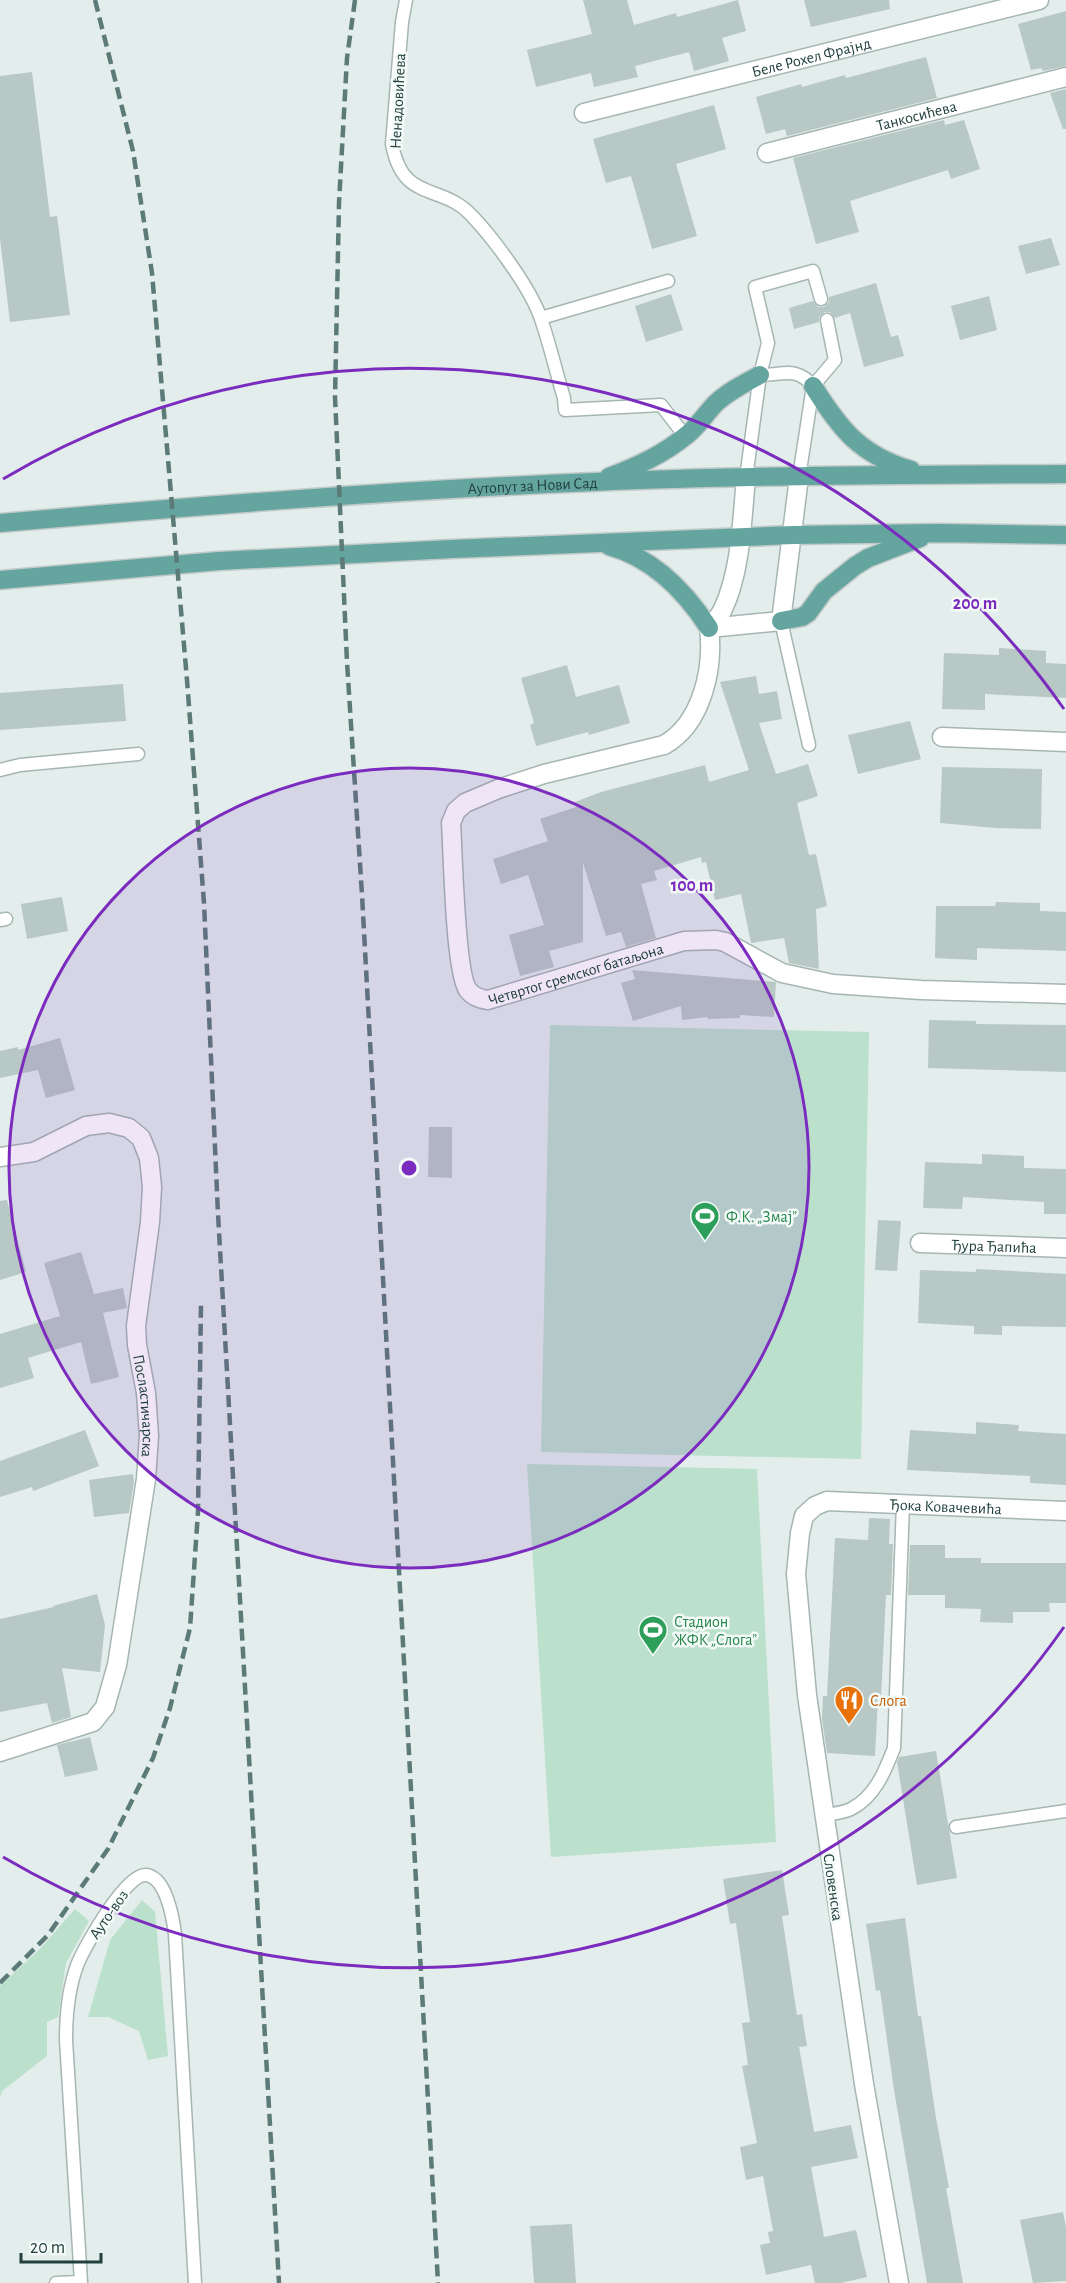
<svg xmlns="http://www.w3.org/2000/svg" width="1066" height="2283" font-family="'Alegreya Sans',sans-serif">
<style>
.green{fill:#bbe0cb}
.building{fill:#b8c8c4}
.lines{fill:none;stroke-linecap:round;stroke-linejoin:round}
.lane-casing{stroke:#a5b6b3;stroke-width:15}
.street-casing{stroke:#a5b6b3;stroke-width:21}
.primary-casing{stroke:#c1cac9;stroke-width:21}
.lane{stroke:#fff;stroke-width:12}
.street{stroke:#fff;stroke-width:18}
.primary{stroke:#65a5a0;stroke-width:18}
.rail{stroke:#5c7b78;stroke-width:4.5;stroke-dasharray:12 6;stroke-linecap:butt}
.ring{fill:none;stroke:#7b2cbf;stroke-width:3}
.labels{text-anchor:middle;stroke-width:5;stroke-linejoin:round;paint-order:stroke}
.street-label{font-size:16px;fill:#21403d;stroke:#f4faf8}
.leisure-label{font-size:16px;fill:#27864d;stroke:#f4faf8;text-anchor:start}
.food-label{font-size:16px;fill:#c56008;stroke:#f4faf8;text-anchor:start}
.centre{fill:#7b2cbf;stroke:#f4faf8;stroke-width:3}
.ring-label{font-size:18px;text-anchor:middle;font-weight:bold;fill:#7b2cbf;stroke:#f4faf8;stroke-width:5;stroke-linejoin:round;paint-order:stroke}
</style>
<rect width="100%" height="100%" fill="#e3edeb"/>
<path class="green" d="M550 1025 869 1032 861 1459 541 1452Z
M527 1464 757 1469 776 1842 551 1857Z
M142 1900 155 1912 168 2056 148 2060 139 2031 108 2017H88L110 1940Z
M75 1909 89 1921 66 1963 58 2017 47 2022V2056L2 2091 0 2097V1986L40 1949Z"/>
<path class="building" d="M583 0H627L634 25 676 13 677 17 738 0 746 31 722 38 729 61 694 71 689 52 635 66 638 77 594 87 591 73 536 87 527 50 592 34Z
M804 0H889L890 9 811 27Z
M1066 11V66L1043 71 1041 68 1031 70 1018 24Z
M926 57 937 98 787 136 785 129 766 134 756 97 801 84 802 87 845 75 846 78Z
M32 72 50 217 57 216 70 315 10 322 0 239V76Z
M1066 89V129H1063L1050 93Z
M714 105 726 149 676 164 697 236 652 249 631 176 606 183 593 139Z
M944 120 945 125 964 120 980 169 951 179 948 170 850 201 859 232 816 244 793 158Z
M1051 238 1060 265 1026 274 1018 246Z
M876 283 891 337 898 335 904 356 864 367 850 313 835 318 830 312H825L819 317V322L794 329 789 308 813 301 818 307H824L829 302V297Z
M671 294 683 330 646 342 635 306Z
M989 296 997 330 960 340 951 306Z
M999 648 1046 651V663L1066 664V698L985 694V710L942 709 944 653 999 655Z
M567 665 576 697 619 685 630 723 589 735 588 732 536 746 530 725 534 723 521 678Z
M756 676 759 694 777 691 782 719 759 723 776 774 808 764 818 796 797 803 809 855 816 854 827 906 816 909 819 969 789 963 784 938 751 943 741 894 715 900 706 862 702 863 701 857 654 871 657 880 641 884 656 938 626 947 621 932 606 936 583 863V942L549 951 554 967 520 976 509 935 544 925 528 875 501 884 493 859 548 841 540 819 576 807 575 802 601 792 705 765 709 782 749 770 720 682Z
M123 684 126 721 0 730V693Z
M910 721 921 759 858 774 848 735Z
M942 767 1042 769 1041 829 996 828 940 823Z
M62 897 68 931 27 939 21 904Z
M996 902 1040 903V911L1066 912V951L977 948V960L935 958 936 906H995Z
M632 970 776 982 774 1017 740 1015V1018L708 1019 707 1017 682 1020 681 1006 633 1021 621 983 635 979Z
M929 1020 976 1021V1024L1066 1025V1072L928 1068Z
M60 1038 75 1090 46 1098 38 1070 0 1078V1051L18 1047V1050Z
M429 1127H452V1178L428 1177Z
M982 1154 1024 1156V1168L1066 1169V1214H1044V1202L963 1197 962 1209 923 1208 925 1162 982 1164Z
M7 1200 26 1272 0 1280V1201Z
M878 1220 901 1221 897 1271 875 1270Z
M81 1252 94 1294 123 1288 127 1308 103 1313 119 1377 91 1384 81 1342 28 1358 34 1378 0 1388V1334L60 1316 44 1263Z
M976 1269 1066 1274V1327L1002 1326V1335L974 1334V1326L918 1323 920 1270 976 1272Z
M976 1422 1019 1425 1018 1431 1066 1434V1485L1030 1483V1476L907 1470 910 1430 976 1434Z
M85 1430 99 1466 33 1491 32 1487 0 1497V1461Z
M133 1474 134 1482 129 1513 94 1517 89 1480Z
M869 1518 890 1519 889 1544H893L891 1595H886L881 1699H878L875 1756 827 1753 822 1719 823 1696H827L835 1538 868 1540Z
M910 1545H945V1558H981V1563H1066V1603H1049L1050 1612H1013V1623L980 1622 981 1609 945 1608V1595H908Z
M97 1594 105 1625 100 1672 62 1668 71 1717 52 1723 47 1703 0 1712V1619L54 1607 53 1606Z
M90 1737 98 1770 65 1777 57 1745Z
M936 1751 957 1878 917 1885 897 1762 899 1757Z
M782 1870 789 1915 782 1916 797 2015 802 2014 807 2046 799 2047 814 2132 851 2125 858 2158 811 2167 824 2237 856 2230 867 2277 841 2283H815L811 2265 766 2275 760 2245 770 2243 768 2232 773 2231 763 2176 746 2180 740 2147 757 2143 742 2066 748 2065 742 2023 750 2022 736 1923 730 1924 723 1879Z
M905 1918 918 2016H921L936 2118 949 2188H946L963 2283H927L894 2090 880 1990 876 1991 866 1924Z
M1063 2212 1066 2227V2281L1033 2283 1020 2220Z
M572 2224 576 2283H534L530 2226Z"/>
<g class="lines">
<g class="lane-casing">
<path id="lane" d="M406 0 402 22 392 144C403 204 441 182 472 216 494 239 531 289 541 319 550 345 556 372 564 398L565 410 661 405 685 436
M541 318 668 281
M760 375 768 343 755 287 813 271 821 299
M813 386 835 360 827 320
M746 478 760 375C783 375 796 366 813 386L799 477
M781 621 809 745
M0 770 20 765 138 754
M0 920 6 919
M823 1815C832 1814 843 1813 851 1809 875 1797 885 1771 894 1748L903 1504
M956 1827 1066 1811
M56 2283 81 2282 66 2040C66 2014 68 1988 78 1963 85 1946 126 1873 146 1875 166 1877 173 1918 175 1934L195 2283"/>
</g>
<g class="street-casing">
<g id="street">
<path id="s1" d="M584 113 1039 0"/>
<path id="s2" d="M767 153 1066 77"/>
<path id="s3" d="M709 628C714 668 702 724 664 745L544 774 498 789 465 803 456 811 451 823C453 852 455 973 468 990 473 997 480 999 488 1000L684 941 716 940 725 942 782 973 833 984 921 990 1066 994"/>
<path d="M709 628 781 621 799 477"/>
<path d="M709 628C714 622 720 616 723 609 741 571 742 519 746 478"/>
<path d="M942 737 1066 742"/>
<path id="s4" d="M0 1157 34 1152 86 1126 109 1123 129 1128 141 1138 149 1158 152 1187 150 1222 136 1326 137 1345 146 1393 149 1436 146 1479 117 1665 105 1707 93 1722 0 1752"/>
<path id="s5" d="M920 1243 1066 1248"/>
<path id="s6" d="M899 2283 864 2084 807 1695 796 1574 800 1533 804 1516 815 1506 827 1501 1066 1511"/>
</g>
</g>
<g class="primary-casing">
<g id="primary">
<path d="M813 386C840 429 860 455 911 470"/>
<path d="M609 477C638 466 664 454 688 434 699 425 706 413 716 403 729 391 745 383 760 375"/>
<path id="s7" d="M0 523C198 506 396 490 594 482 751 475 909 475 1066 474"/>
<path d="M609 546C653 558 685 591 709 628"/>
<path d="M0 580 219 561 452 549 793 535 937 533 1066 535"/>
<path d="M781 621 802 617 808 613 824 591 855 566 868 558 920 538"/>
</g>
</g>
<use href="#lane" class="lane"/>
<use href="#street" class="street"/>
<use href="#primary" class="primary"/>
<path class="rail" d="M95 0 133 151 152 273 187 680 204 903 218 1214 279 2283
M355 0 347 58 339 203 335 397 347 662 362 895 438 2283
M0 1983 48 1935 108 1849 153 1758 170 1708 190 1628 198 1512 201 1304"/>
</g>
<circle cx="409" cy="1168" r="400" fill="#7b2cbf" fill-opacity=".12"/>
<g class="ring">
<circle cx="409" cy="1168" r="400"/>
<path d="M1064 1627A800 800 0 0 1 3 1857M3 479A800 800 0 0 1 1064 709"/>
</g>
<defs>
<g id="stadium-pin" transform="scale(1.5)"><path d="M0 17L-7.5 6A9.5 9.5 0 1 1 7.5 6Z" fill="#2e9e5b" stroke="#f4faf8"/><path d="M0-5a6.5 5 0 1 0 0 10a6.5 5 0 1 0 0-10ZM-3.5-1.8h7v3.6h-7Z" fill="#fff"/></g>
<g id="restaurant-pin" transform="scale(1.5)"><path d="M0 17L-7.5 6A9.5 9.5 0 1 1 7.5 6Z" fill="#e8710a" stroke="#f4faf8"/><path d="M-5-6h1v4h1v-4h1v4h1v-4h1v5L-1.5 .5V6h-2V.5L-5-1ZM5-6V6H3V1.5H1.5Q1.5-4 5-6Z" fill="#fff"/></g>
</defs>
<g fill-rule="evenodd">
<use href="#stadium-pin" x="705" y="1216"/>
<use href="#stadium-pin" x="653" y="1630"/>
<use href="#restaurant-pin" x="849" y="1700"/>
</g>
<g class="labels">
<g class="street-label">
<text dy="6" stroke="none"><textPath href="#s1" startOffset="234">Беле Рохел Фрајнд</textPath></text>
<text transform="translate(397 101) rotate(-87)" y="6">Ненадовићева</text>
<text dy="6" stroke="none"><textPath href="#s2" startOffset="154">Танкосићева</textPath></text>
<text dy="6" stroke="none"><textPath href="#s7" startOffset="534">Аутопут за Нови Сад</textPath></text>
<text dy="6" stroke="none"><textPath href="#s3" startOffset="648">Четвртог сремског батаљона</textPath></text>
<text dy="6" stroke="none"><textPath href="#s5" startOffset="74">Ђура Ђапића</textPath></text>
<text dy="6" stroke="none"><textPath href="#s4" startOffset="423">Посластичарска</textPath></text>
<text dy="6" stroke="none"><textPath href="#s6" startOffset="922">Ђока Ковачевића</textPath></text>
<text transform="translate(834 1887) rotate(82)" y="6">Словенска</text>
<text transform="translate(108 1914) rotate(-55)" y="6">Ауто-воз</text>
</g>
<g class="leisure-label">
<text x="726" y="1222">Ф.К. „Змај”</text>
<text x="674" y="1627">Стадион<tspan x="674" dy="18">ЖФК „Слога”</tspan></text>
</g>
<g class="food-label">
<text x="870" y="1706">Слога</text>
</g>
</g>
<circle cx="409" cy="1168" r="9" class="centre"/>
<g class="ring-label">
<text x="975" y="609">200 m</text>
<text x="692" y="891">100 m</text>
</g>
<path d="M21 2253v9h80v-9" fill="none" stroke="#21403d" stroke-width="3"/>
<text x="30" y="2253" font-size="18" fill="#21403d" stroke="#f4faf8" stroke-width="4.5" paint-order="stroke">20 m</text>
</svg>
